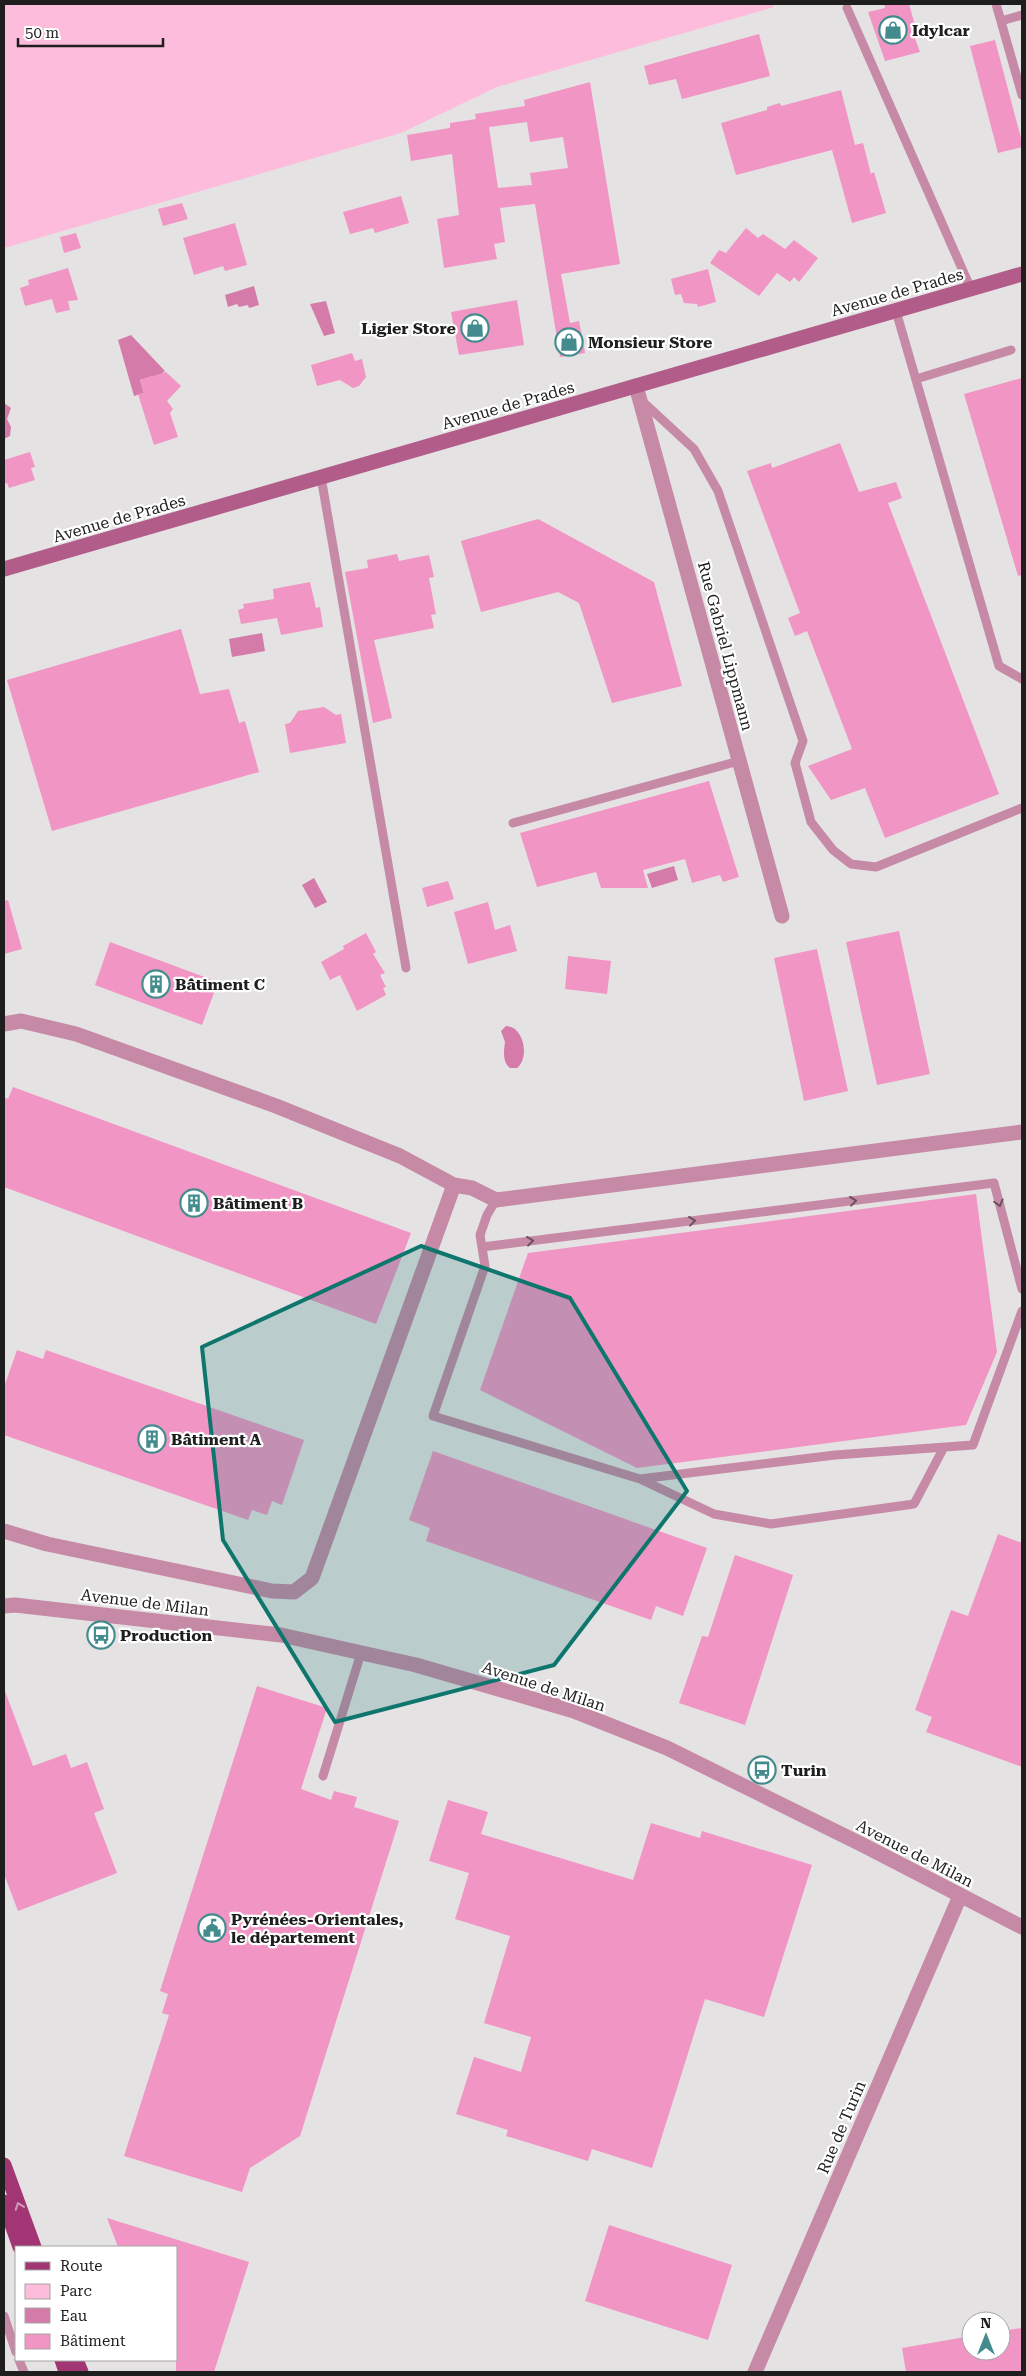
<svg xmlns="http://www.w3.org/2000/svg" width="1026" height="2376" font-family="'Roboto Serif',serif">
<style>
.green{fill:#febcdc}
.water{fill:#d47ba9}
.building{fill:#f195c4;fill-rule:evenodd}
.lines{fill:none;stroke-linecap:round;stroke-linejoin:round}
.lane{stroke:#c68aa7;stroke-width:9}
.street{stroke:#c68aa7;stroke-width:15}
.secondary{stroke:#b25c8a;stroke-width:15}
.primary{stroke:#a23675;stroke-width:15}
.oneway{stroke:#6a4f5c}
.oneway2{stroke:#d09aba}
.marked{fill:#0f766e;fill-opacity:0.2;stroke:#0f766e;stroke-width:4;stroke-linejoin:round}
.labels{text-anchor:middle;stroke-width:4.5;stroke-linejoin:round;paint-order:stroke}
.poi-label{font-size:16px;font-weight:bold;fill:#1f1e1e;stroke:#fff;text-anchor:start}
.street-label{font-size:16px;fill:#1f1e1e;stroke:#fff}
</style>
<rect width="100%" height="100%" fill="#e5e2e3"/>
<path class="green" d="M4 4H773L774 7 497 87 401 133 4 248Z"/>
<path class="water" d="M254 286 259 305 249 308 248 305 239 307 237 304 228 307 225 295Z
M326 301 335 333 324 336 310 304Z
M131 335 165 371 155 379 153 376 140 380 144 393 134 396 118 340Z
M4 403 11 408 7 419 11 427 10 436 4 439Z
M262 633 265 651 232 657 229 639Z
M674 866 678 880 652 888 647 874Z
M314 878 327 902 315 908 302 885Z
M506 1026C524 1026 530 1058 517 1068H510C502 1062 504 1050 505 1042L501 1031Z"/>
<path class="building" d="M884 4H909L917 32 913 33 920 52 885 61 868 12 885 8Z
M759 34 770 76 682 99 676 79 649 85 644 66Z
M995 40 1022 142V147L998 153 970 46Z
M590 82 620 264 561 274 570 323 579 321 585 353 560 357 535 204 500 208 505 242 494 244 497 259 444 268 437 219 459 215 452 154 411 161 407 135 450 128V123L476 119 475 114 525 106 524 100ZM527 122 530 142 563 137 568 168 530 173 532 185 498 188 489 127Z
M841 90 855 145 863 143 871 174 874 172 886 213 852 223 832 150 736 175 721 123 767 110V107L780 103 781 106Z
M401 196 409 223 375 233 373 228 350 234 343 212Z
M182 203 188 219 163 226 158 209Z
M235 223 247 265 225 271 223 266 194 275 183 238Z
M746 228 758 238 763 234 785 249 794 240 818 258 799 282 794 277 790 282 777 273 759 296 710 263 719 250 726 253Z
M76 233 81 248 64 253 60 237Z
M68 268 78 300 68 301 70 310 56 313 52 299 25 306 20 288 29 285 28 280Z
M708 269 716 302 698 307 697 304 684 303 681 294 675 295 671 279Z
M517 300 524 345 459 355 451 312Z
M352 353 355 361 362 359 366 377 359 386 353 388 340 380 317 386 311 365Z
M166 372 181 386 167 401 173 409 170 413 178 437 154 445 138 394 144 393 140 380Z
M1022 378V575L1018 576 964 394Z
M840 443 859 492 896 482 902 498 888 503 999 794 885 838 865 788 831 800 808 766 852 749 807 631 795 636 788 618 800 613 747 471 771 463 772 468Z
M30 452 35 467 31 468 35 480 9 488 7 483 4 484V460Z
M538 519 654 582 682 686 612 703 579 603 558 592 481 612 461 541Z
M397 554 399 561 429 555 434 577 429 578 436 614 431 615 434 628 374 640 392 718 373 723 345 572 368 568 367 560Z
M310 582 316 608 320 607 323 627 281 635 277 618 241 624 238 610 244 608 243 604 274 599 273 589Z
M181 629 200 694 229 689 239 723 245 721 259 772 52 831 7 680Z
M324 707 336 715 341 714 346 743 290 753 285 724 290 723 298 711Z
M709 781 739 877 723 882 720 875 692 883 685 859 643 870 648 888H601L596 872 537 887 520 833Z
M448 881 454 899 427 907 422 888Z
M8 900 22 949 4 954V901Z
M488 902 495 930 510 925 517 951 468 964 454 912Z
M899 931 930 1074 877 1085 846 942Z
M366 933 376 952 373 954 385 973 380 975 386 987 383 988 386 995 357 1011 340 975 330 980 321 962 344 949 343 946Z
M110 942 218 982 202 1025 95 985Z
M817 949 848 1091 804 1101 774 958Z
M568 956 611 961 607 994 565 989Z
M13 1087 411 1233 376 1324 4 1187V1097L8 1099Z
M976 1194 997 1352 966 1425 637 1468 480 1390 528 1253Z
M17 1350 43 1359 46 1350 304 1440 282 1505 272 1501 267 1515 252 1510 248 1520 4 1435V1387Z
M433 1451 707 1548 683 1616 656 1606 651 1620 426 1541 430 1528 409 1520Z
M998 1534 1022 1543V1767L926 1732 932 1717 915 1710 951 1610 968 1616Z
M735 1555 793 1575 745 1725 679 1703 702 1636 708 1637Z
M257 1686 327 1708 301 1789 331 1800 334 1791 357 1797 354 1807 399 1821 300 2136 250 2168 242 2192 124 2156 169 2015 162 2013 168 1994 160 1991Z
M5 1691 33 1766 66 1754 71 1768 87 1762 104 1809 94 1813 117 1873 18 1911 4 1874V1692Z
M448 1800 488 1812 481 1834 633 1880 651 1823 700 1838 702 1831 812 1865 764 2017 705 1999 652 2168 592 2149 588 2161 506 2136 508 2130 456 2114 474 2057 521 2072 531 2037 484 2023 510 1936 455 1919 469 1873 429 1861Z
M107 2218 249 2262 214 2372H176V2247H118Z
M609 2225 732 2265 708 2340 585 2301Z
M1022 2328V2372H906L902 2348 971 2336V2351H1001V2331Z"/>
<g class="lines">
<path class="lane" d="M996 4 1022 95
M847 8 971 289
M1001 21 1022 15
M896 311 999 666 1022 679
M916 379 1011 350
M641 400 694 449 718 491 803 741 795 763 811 822 833 850 851 864 876 867 1022 808
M321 477 406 968
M513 823 739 761
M496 1200 487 1215 480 1235 485 1266 433 1416 640 1479
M482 1247 994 1183 1022 1289
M943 1449 914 1504 771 1524 714 1514 640 1479 835 1455 973 1445 1022 1311
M323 1776 361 1653
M4 2316 16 2352
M19 2360 24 2372"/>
<path class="street" d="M636 386 782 916
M4 1024 21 1021 76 1034 276 1106 400 1156 454 1185 472 1188 496 1200 1022 1132
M4 1531 47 1544 272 1591 294 1592 312 1578 454 1185
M4 1606 15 1605 281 1635 416 1665 574 1711 667 1748 863 1845 1022 1927
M755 2372 960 1896"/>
<path class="secondary" d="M4 569 1022 274"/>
<path class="primary" d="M4 2165 34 2247
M4 2202 20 2247
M62 2360 66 2372
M76 2360 81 2372"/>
</g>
<defs><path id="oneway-chevron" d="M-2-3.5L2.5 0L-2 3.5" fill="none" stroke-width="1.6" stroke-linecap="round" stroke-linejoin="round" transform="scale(1.25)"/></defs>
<g class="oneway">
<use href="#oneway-chevron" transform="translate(853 1201) rotate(-7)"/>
<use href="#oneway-chevron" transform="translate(999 1203) rotate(75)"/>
<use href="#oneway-chevron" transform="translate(692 1221) rotate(-7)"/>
<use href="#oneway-chevron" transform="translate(530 1241) rotate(-7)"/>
</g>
<use class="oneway2" href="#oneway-chevron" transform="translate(19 2206) rotate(-110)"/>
<path class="marked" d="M421 1246 570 1298 687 1491 554 1665 335 1722 223 1540 202 1347Z"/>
<defs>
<g id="shop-ring" transform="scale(1.4375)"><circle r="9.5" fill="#fff" stroke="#438b8d" stroke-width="1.5"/><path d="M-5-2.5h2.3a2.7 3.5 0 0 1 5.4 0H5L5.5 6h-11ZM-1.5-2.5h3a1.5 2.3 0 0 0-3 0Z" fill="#438b8d"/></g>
<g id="building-ring" transform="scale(1.4375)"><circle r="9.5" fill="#fff" stroke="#438b8d" stroke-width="1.5"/><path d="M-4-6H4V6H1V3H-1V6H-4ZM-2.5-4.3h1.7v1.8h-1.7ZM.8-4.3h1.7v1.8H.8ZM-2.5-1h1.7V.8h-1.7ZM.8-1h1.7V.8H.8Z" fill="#438b8d"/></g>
<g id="bus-ring" transform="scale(1.4375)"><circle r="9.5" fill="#fff" stroke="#438b8d" stroke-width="1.5"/><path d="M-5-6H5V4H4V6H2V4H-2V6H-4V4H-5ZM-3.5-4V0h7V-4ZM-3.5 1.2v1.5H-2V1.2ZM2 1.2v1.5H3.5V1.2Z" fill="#438b8d"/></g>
<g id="civic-ring" transform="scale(1.4375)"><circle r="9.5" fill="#fff" stroke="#438b8d" stroke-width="1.5"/><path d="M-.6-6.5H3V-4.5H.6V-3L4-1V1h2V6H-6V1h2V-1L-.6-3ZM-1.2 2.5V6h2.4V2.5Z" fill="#438b8d"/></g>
</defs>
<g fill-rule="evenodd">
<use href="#shop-ring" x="893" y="30"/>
<use href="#shop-ring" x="475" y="328"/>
<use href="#shop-ring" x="569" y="342"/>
<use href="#building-ring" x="156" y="984"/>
<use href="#building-ring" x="194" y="1203"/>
<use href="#building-ring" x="152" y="1439"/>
<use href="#bus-ring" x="101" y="1635"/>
<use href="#bus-ring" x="762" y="1770"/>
<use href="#civic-ring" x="212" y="1928"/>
</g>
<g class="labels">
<g class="poi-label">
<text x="912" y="36">Idylcar</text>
<text x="456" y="334" text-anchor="end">Ligier Store</text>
<text x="588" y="348">Monsieur Store</text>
<text x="175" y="990">Bâtiment C</text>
<text x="213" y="1209">Bâtiment B</text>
<text x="171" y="1445">Bâtiment A</text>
<text x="120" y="1641">Production</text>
<text x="781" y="1776">Turin</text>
<text x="231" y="1925">Pyrénées-Orientales,<tspan x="231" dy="18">le département</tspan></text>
</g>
<g class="street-label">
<text transform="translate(897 292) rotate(-16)" y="6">Avenue de Prades</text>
<text transform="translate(508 405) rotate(-16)" y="6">Avenue de Prades</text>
<text transform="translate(119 518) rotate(-16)" y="6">Avenue de Prades</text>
<text transform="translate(726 646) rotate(75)" y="6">Rue Gabriel Lippmann</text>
<text transform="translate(145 1602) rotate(7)" y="6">Avenue de Milan</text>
<text transform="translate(544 1686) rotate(18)" y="6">Avenue de Milan</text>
<text transform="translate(915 1853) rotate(27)" y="6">Avenue de Milan</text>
<text transform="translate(841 2127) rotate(-67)" y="6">Rue de Turin</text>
</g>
</g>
<rect width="1026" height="2376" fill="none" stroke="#1f1e1e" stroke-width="10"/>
<rect x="15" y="2246" width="162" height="115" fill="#ffffff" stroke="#a5a5a5"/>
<rect x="25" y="2262" width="25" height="8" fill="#a23675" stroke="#a5a5a5"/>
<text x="60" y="2271" font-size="15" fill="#1f1e1e">Route</text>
<rect x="25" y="2284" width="25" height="15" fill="#febcdc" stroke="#a5a5a5"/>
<text x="60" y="2296" font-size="15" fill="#1f1e1e">Parc</text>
<rect x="25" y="2308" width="25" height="15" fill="#d47ba9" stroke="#a5a5a5"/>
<text x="60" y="2321" font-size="15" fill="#1f1e1e">Eau</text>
<rect x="25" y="2334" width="25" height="15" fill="#f195c4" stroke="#a5a5a5"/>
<text x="60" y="2346" font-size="15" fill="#1f1e1e">Bâtiment</text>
<g transform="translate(986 2336)"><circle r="24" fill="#ffffff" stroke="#a5a5a5"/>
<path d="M0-4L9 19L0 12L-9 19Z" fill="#438b8d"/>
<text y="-8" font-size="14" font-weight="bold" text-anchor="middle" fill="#1f1e1e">N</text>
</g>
<path d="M18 38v8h145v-8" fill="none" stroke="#1f1e1e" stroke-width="2.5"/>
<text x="25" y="38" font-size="15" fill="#1f1e1e" stroke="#ffffff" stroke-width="4" paint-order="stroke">50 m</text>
</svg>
